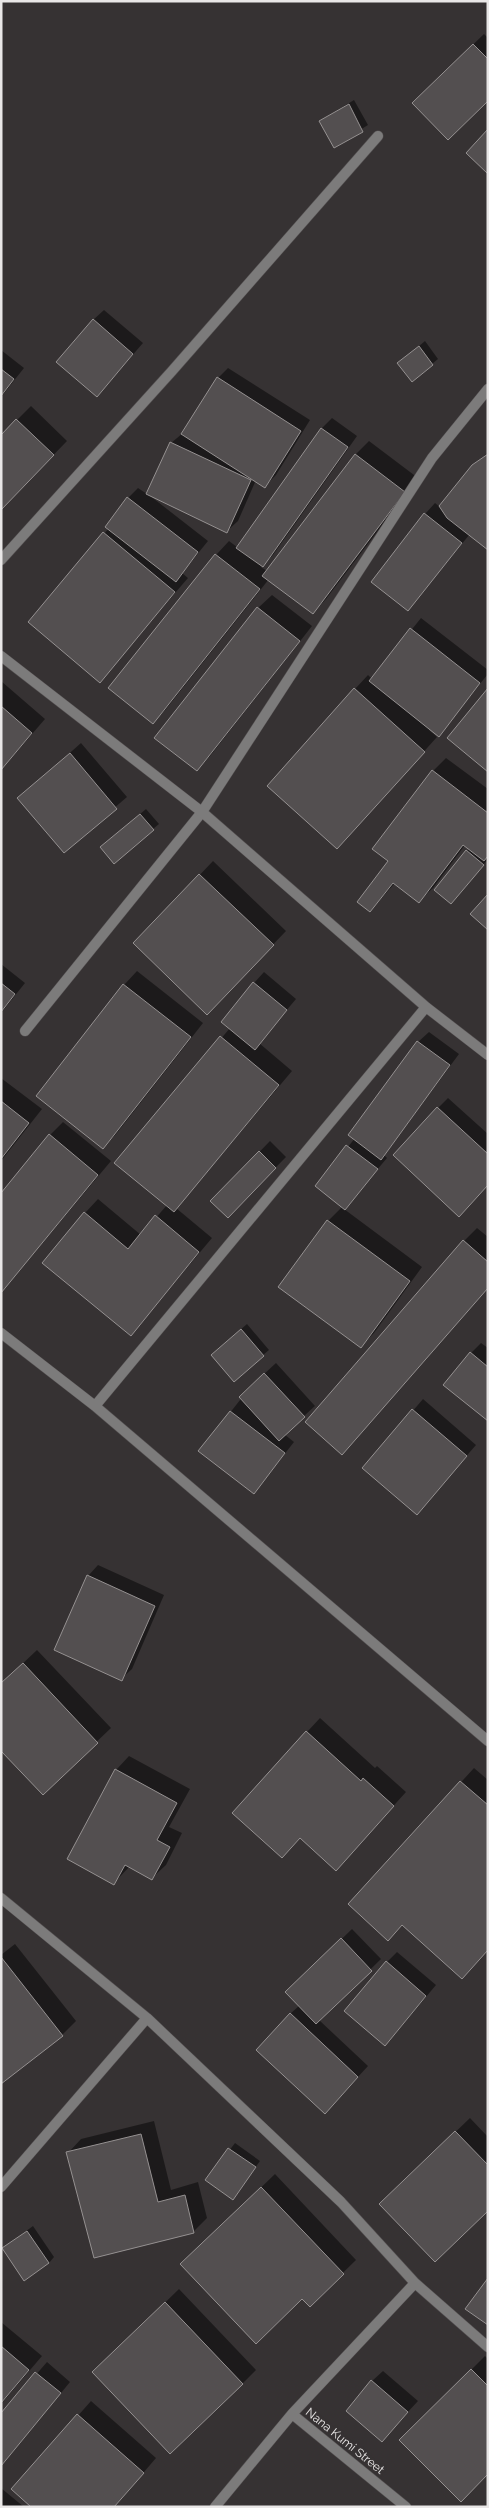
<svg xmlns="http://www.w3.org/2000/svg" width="489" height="2508" font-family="Raleway,sans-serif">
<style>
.shadow{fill:#0007}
.building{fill:#534f50;stroke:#959191}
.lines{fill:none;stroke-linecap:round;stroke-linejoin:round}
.lane-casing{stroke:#534f50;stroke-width:11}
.street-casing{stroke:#534f50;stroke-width:11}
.lane{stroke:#7c7b7b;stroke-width:10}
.street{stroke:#7c7b7b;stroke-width:10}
.labels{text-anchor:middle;stroke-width:5;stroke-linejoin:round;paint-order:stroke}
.street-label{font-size:12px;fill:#e9e7e7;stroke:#363233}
</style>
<rect width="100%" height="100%" fill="#363233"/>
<path class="shadow" d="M484 34 488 38V99L424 92Z
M354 100 368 125 334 146 320 121Z
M104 310 143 343 97 396 93 320Z
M425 341 438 359 432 364 399 363Z
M1 350 24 368 1 397Z
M228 368 310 420 276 475 265 486 256 480 238 521 227 531 149 495 208 541 182 573 188 578 99 681 30 622 109 528 128 498 138 488 147 494 171 443 183 433 218 378Z
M31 406 67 441 1 509V436Z
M332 418 357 436 273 555 261 567 267 571 356 454 369 441 418 478 326 599 313 613 269 579 166 709 153 722 110 688 216 555 229 541 237 547 322 428Z
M488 452V549L470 534 408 609 372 582 425 514 435 503 440 507Z
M272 595 312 626 210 756 196 769 258 608Z
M421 618 488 670V674L438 735 430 729 429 730 437 737 337 848 355 689 368 675 372 679Z
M1 681 45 719 1 770Z
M81 743 127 797 64 851 19 798Z
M446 758 488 789V859L457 897 467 851 470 848 465 845 433 888 419 901 395 883 370 911 433 771Z
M146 809 159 824 153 829 107 842Z
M213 861 286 931 221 999 135 943Z
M1 964 25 983 1 1013Z
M137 971 203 1023 116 1134 103 1148 124 985Z
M264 972 296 999 259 1043 292 1071 176 1208 212 1238 131 1334 85 1213 98 1199 141 1235 167 1205 116 1163 230 1028 254 983Z
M429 1032 459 1054 384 1155 387 1158 344 1209 422 1267 374 1333 361 1346 280 1287 328 1221 343 1206 317 1186 355 1138 418 1042Z
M1 1078 42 1109 1 1161Z
M448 1098 488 1134V1184L438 1108Z
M63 1122 111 1161 1 1292 50 1135Z
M270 1141 286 1157 228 1216 212 1201Z
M477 1228 488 1237V1288L342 1453 464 1241Z
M247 1324 269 1350 263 1355 218 1349Z
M481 1343 488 1348V1420L471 1353Z
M276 1363 315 1406 284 1434 294 1442 254 1493 200 1451 251 1386Z
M423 1399 476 1445 417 1513 364 1468Z
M98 1565 164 1595 132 1669 121 1679 88 1576Z
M37 1650 111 1728 43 1793 1 1684Z
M320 1718 375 1768 377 1766 406 1792 349 1855 301 1837 282 1857 307 1732Z
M129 1756 190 1789 169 1827 182 1833 166 1865 152 1878 130 1866 114 1883 116 1770Z
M474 1768 488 1780V1950L403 1924 350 1904Z
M352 1929 381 1959 319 2020 368 2066 335 2102 290 2014 300 2005 287 1992Z
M15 1944 76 2021 62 2035 1 2082V1955Z
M397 1952 436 1985 395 2034 387 1962Z
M470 2118 488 2137V2209L395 2190Z
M154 2121 171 2190 198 2182 207 2218 193 2232 68 2153 81 2139Z
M235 2143 260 2161 233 2198 207 2180Z
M275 2174 356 2260 310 2305 302 2298 195 2251Z
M33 2226 54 2257 49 2263 3 2248Z
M179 2289 256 2370 242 2384 107 2359Z
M1 2322 42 2356 1 2404Z
M485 2356 488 2359V2473L401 2440Z
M47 2362 70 2382 1 2466V2415Z
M383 2371 418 2401 382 2440 372 2381Z
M91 2401 156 2458 114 2507 13 2489Z
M1 2488 24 2507H1Z"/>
<path class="building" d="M473 44 488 59V101L448 140 412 103Z
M349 104 363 132 334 148 319 121Z
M488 129V174L466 153Z
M93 319 133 354 97 397 56 362Z
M419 346 433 365 412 382 397 363Z
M1 369 14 379 1 396Z
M217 377 301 431 265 488 181 434Z
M16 419 54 455 1 510V435Z
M321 428 348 447 263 567 236 548Z
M170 442 251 480 227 533 146 494Z
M355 454 405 492 313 614 262 576Z
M488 454V550L447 518 439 506 472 465Z
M127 497 198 552 176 582 105 527Z
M424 513 462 543 408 611 371 582Z
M103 532 175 592 100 683 28 622Z
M215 554 260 589 153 724 108 688Z
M257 607 300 641 197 771 154 738Z
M410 628 480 683 439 737 369 681Z
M354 688 425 752 337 849 267 786Z
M488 688V772L447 738Z
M1 706 32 733 1 770Z
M70 753 117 809 64 853 17 798Z
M432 770 488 813V856L484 861 463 845 419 903 393 883 370 912 357 902 388 861 372 849Z
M140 814 154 830 114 864 100 847Z
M466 850 484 865 451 904 434 890Z
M199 874 274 945 207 1015 133 943Z
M488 894V930L470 914Z
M253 982 287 1010 255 1050 221 1022Z
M1 983 15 994 1 1012Z
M123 984 191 1037 103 1149 36 1096Z
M220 1036 279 1085 174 1212 114 1163Z
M417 1041 450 1065 381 1160 348 1135Z
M1 1101 29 1123 1 1159Z
M437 1107 488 1154V1185L459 1217 393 1155Z
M49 1134 98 1175 1 1293V1193Z
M346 1145 378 1169 345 1210 315 1186Z
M259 1151 276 1168 228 1218 210 1201Z
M84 1212 128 1249 155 1215 199 1252 131 1336 42 1263Z
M327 1220 410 1281 361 1348 278 1287Z
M463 1240 488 1262V1288L342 1455 305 1422Z
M241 1329 264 1356 234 1382 211 1355Z
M470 1352 488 1367V1421L443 1385Z
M264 1373 305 1417 279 1441 239 1397Z
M412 1409 467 1456 417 1515 362 1468Z
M230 1411 285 1453 254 1494 198 1451Z
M87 1575 155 1606 122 1681 54 1650Z
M23 1663 98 1743 43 1795 1 1751V1683Z
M306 1731 361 1781 363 1778 394 1806 336 1871 300 1838 282 1858 232 1813Z
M115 1769 177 1803 157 1840 170 1847 152 1880 125 1865 114 1885 67 1859Z
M460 1781 488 1805V1950L462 1979 402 1925 388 1941 348 1904Z
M341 1938 372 1971 316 2024 285 1992Z
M1 1957 63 2036 1 2084Z
M386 1961 426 1996 385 2046 344 2011Z
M290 2013 358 2077 325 2114 256 2050Z
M455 2131 488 2165V2211L435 2262 379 2204Z
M141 2134 158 2202 185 2195 194 2233 94 2258 66 2152Z
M228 2148 256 2167 233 2200 205 2180Z
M261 2187 344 2274 310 2307 302 2299 256 2344 180 2264Z
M27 2231 49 2263 24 2281 2 2248Z
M488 2278V2325L465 2309Z
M165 2302 243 2384 170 2454 92 2372Z
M1 2346 29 2370 1 2403Z
M471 2369 488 2386V2474L461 2502 399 2440Z
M35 2372 61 2393 1 2466V2413Z
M371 2380 408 2412 382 2442 346 2411Z
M77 2414 144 2473 114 2507H31L11 2489Z"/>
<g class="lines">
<g class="lane-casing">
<path id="lane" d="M1 560 172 371 378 136
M25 1031 202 812"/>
</g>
<g class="street-casing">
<path id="street" d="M1 656 202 812 426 1007 488 1055
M202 812 432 458 488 389
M1 1333 95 1406 488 1741
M95 1406 426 1007
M1 1898 147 2018 341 2202 415 2283 292 2414
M1 2187 147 2018
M415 2283 488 2347
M215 2507 292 2414 406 2507"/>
</g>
<use href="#lane" class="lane"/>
<use href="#street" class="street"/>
</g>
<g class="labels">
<g class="street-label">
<text transform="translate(345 2441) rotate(39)" y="4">Nana Kumi Street</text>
</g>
</g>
<rect width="489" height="2508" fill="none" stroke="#e9e7e7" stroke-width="5"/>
</svg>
